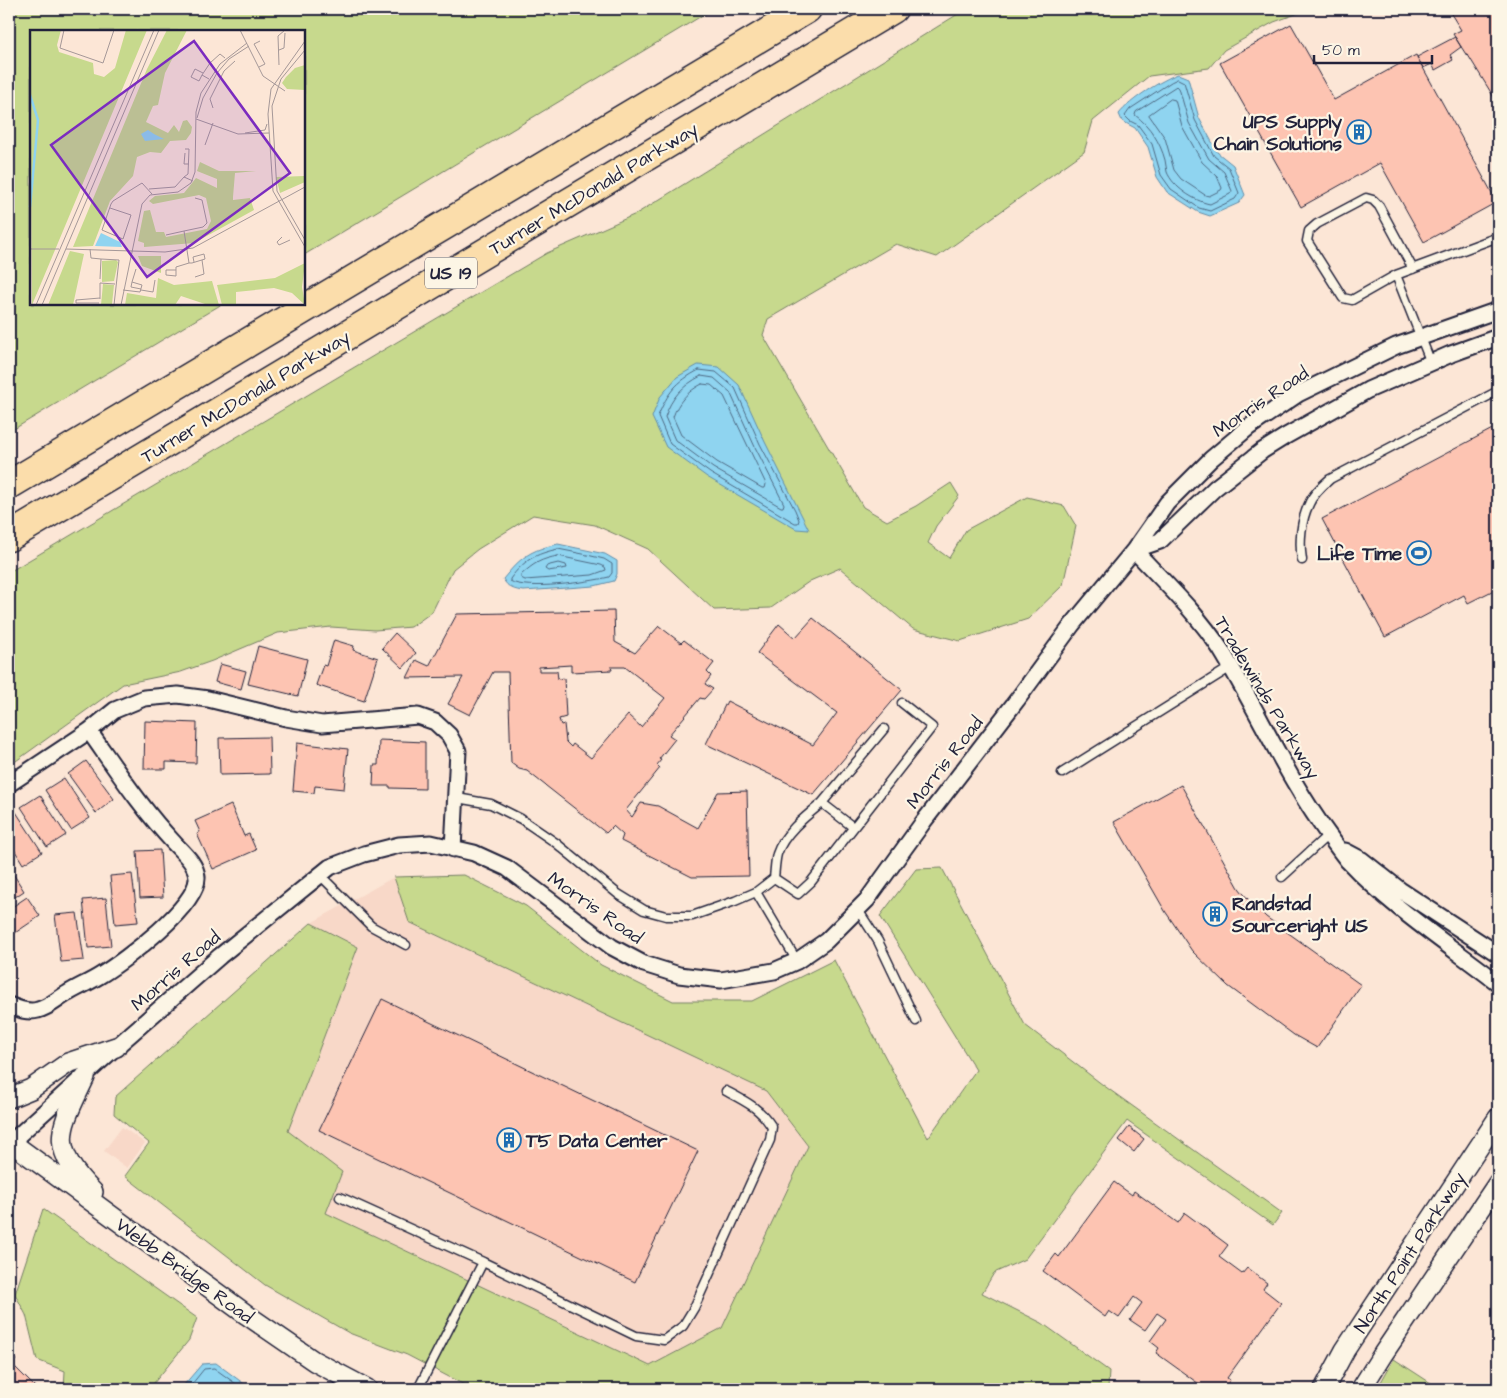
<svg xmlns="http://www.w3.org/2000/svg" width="1507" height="1398" font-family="'Architects Daughter',sans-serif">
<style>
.built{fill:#f8d8c8}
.green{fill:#c7d98d;stroke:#747e64}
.water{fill:#8fd4f0;stroke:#638da8}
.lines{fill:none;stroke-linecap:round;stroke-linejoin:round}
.shore{stroke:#4e6983;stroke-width:1}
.building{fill:#fdc4b2;stroke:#22223b;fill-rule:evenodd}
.service-casing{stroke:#22223b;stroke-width:11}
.minor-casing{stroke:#22223b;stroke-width:19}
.tertiary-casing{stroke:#22223b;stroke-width:22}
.motorway-casing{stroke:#22223b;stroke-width:31}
.service{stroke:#fcf5e5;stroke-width:8}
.minor{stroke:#fcf5e5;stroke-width:15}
.tertiary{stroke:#fcf5e5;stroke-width:19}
.motorway{stroke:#fbddab;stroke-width:28}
.labels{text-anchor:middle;stroke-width:4.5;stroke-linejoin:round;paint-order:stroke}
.shield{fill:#fcf5e5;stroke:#63616e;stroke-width:1}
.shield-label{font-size:18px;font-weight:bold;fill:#22223b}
.poi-label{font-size:19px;font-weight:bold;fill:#22223b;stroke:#fcf5e5;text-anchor:end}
.street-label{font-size:19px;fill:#22223b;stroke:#fcf5e5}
.inset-river{fill:none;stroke:#8fd4f0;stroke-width:2.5}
.inset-road{fill:none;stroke:#a59898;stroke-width:1}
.view{fill:#7b2cbf;fill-opacity:0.15;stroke:#7b2cbf;stroke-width:2.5}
.inset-edge{fill:none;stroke:#22223b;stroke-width:2.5}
</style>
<rect width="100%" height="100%" fill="#fce6d6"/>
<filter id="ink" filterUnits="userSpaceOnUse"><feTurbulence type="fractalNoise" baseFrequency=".02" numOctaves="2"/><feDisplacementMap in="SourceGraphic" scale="10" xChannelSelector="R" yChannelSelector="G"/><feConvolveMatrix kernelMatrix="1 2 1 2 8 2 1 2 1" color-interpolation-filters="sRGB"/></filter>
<g filter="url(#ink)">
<path class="built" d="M394 877 409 922 766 1091 808 1146 722 1329 650 1366 326 1213 288 1131 358 947 311 923Z
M122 1127 145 1143 127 1168 104 1151Z"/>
<path class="green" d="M9 9H713L304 255V31H31V304H222L9 432Z
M966 9H1310L1274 22 1224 50 1209 68 1149 76 1093 121 1084 152 937 257 896 244 768 319 763 335 863 507 887 521 916 506 951 483 959 496 936 526 928 543 949 558 966 530 1027 497 1064 506 1076 526 1063 585 1028 619 960 641 913 629 840 568 810 581 771 608 714 610 648 549 595 525 533 515 478 549 453 569 432 612 411 627 375 630 331 627 278 633 212 661 181 672 123 684 9 766V572L547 253 636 214Z
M942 868 1025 1025 1103 1085 1282 1213 1273 1225 1127 1121 1025 1259 994 1273 982 1293 1042 1323 1109 1371 1108 1389H472L407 1355 349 1333 265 1285 125 1176 149 1143 114 1114 115 1097 311 923 358 947 288 1131 342 1172 326 1213 650 1366 722 1328 808 1146 766 1091 409 922 394 877 464 875 526 906 601 965 673 1001H752L834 960 928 1138 976 1070 880 916 916 869Z
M43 1209 197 1318 189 1340 149 1389H64L65 1371 37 1360 26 1315 15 1294Z
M1394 1359 1440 1389H1377Z"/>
<path class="water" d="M1178 74 1188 78 1199 118 1218 153 1233 165 1245 195 1239 203 1210 216 1198 212 1167 192 1157 177 1148 147 1135 128 1122 121 1119 114C1130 100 1161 80 1178 74Z
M698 365 719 367 739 385 765 442 809 530 796 529 707 477 666 447 652 417 660 397 677 377Z
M558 544 605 554 617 561V574L614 581 594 586 524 591C514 590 508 588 503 579 521 557 530 550 558 544Z
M216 1363 251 1389H184L183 1386 202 1364Z"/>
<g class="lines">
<path class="shore" d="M1178 79 1184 82 1195 120 1214 156 1229 168 1239 193 1235 199 1210 211 1199 208 1171 189 1161 175 1152 144 1138 125 1130 121 1125 116 1130 109 1171 82Z
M1177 86 1179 88 1189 123 1209 159 1224 172 1232 191 1230 194 1210 204C1194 201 1173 187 1167 172 1166 168 1166 164 1165 160 1160 142 1150 126 1135 115L1136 112Z
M1171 99 1175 100 1182 126 1202 162 1217 176 1222 188 1221 190 1209 196 1205 195 1181 179 1174 170 1165 138 1149 115Z
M699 370 716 372 735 388 760 444 795 510 799 520 798 523H795L710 473 670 444 658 416C668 392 676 382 699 370Z
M701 376 714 378 730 392 755 447 784 504 783 507H781L713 468 675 440 665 417C671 398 683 385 701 376Z
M702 384 711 385 724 396 766 484 765 488H762L717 462 681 435 673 417C678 402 688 391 702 384Z
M558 549 583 554 604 559 612 564V573L609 577C589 582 526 591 510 581V579C524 560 535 554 558 549Z
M558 556 601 565 605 567 606 570 592 575 525 580 521 578V575C534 563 541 559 558 556Z
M559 563 566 565 567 568 548 571 545 569 547 566Z
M188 1389 204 1369 214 1368 243 1389"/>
</g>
<path class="building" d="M1448 9H1498V104L1468 55 1467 56 1453 34 1461 30Z
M1291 24 1334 100 1416 55 1497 202 1424 242 1380 163 1301 207 1220 63Z
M1455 37 1461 47 1450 55 1453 60 1435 70 1432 64 1423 68 1417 57Z
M1498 426V588L1468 603 1464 595 1385 637 1322 519Z
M614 611 615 642 635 653 659 626 681 643 684 640 714 663 707 672 711 676 705 684 713 689 704 699 700 698 669 735 675 739 659 759 661 760 657 765 660 768 626 810 632 817 641 803 658 806 698 828 718 792 747 791 749 876 692 877 621 841 623 835 613 826 606 833 527 771 519 769 511 763 508 672H493L470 715 448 704 463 677 407 678 416 660 429 666 457 614ZM571 665V672L612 670 611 667H625L665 698 641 727 628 715 591 758 573 744 571 747 566 742 564 724 561 725 559 719 566 717 564 678 558 679 557 671H539V667Z
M813 618 902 690 813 795 706 744 727 701 813 745 837 713 757 653 779 624 795 638Z
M395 633 416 653 403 668 382 648Z
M334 640 354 646 353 650 378 658 364 701 316 685 323 665 326 666Z
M258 646 307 659 298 696 248 684Z
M220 664 246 671 241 689 215 682Z
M145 721 197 723 196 763 166 762V769H144Z
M269 737 270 774 220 775 219 738Z
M379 740 425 742V789L390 788V786H373L374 765H378Z
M297 743 348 749 344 789 315 786 314 793 293 791Z
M86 761 114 799 96 813 68 774Z
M64 778 90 818 71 830 45 790Z
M1181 785 1239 888 1247 898 1266 917 1361 985 1317 1048 1294 1035 1228 986 1192 951 1165 911 1114 822Z
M40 795 66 835 47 847 21 807Z
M231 805 244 836 249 834 256 850 213 869 197 834 200 832 195 821Z
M16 812 42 852 23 864 9 841V817Z
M160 850 163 897 140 898 137 851Z
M12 872 24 891 9 901V874Z
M132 874 138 922 115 924 110 876Z
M27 897 40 916 9 937V909Z
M106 898 111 946 88 948 83 900Z
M77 913 84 960 61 962 55 915Z
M382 999 698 1151 635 1282 319 1130Z
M1129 1127 1144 1139 1134 1152 1119 1140Z
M1114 1182 1132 1195 1134 1191 1178 1223 1185 1213 1228 1245 1219 1257 1242 1274 1247 1268 1267 1283 1263 1289 1281 1303 1227 1378 1230 1380 1224 1389H1206L1156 1353 1159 1348 1150 1341 1166 1319 1157 1313 1145 1330 1130 1320 1142 1303 1134 1297 1119 1318 1109 1311 1105 1317 1043 1271 1056 1254 1059 1257Z
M9 1354 16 1360 12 1364 37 1389H9Z"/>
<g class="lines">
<g class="service-casing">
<path id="service" d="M1396 275 1352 300 1343 298 1307 241 1309 231 1317 224 1366 198 1373 200 1379 206 1413 269
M1431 363 1396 275 1498 237
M1302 560C1299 542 1301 520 1309 504 1313 494 1322 486 1330 479L1498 391
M1062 773 1231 667
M457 798 491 804 521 819 556 843 618 894 644 910 666 916H692L735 901 756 892 797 961
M853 827 822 803 884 729
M320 875 371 926 406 945
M1282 877 1329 834
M774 878 798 894 811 882 932 727 902 703
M756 892 774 878C775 870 775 862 777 854 784 833 806 816 822 803
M858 910 878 941 916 1021
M340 1197 483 1262
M418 1389 483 1262 636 1336 664 1340 683 1326 694 1308 770 1140 772 1127C760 1108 745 1101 726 1091"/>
</g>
<g class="minor-casing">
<path id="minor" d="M1134 550C1164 582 1197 613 1221 650 1259 712 1287 779 1330 837 1336 845 1342 854 1348 861 1391 907 1449 945 1498 983
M1134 550 1160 541 1215 488 1262 451 1286 436 1368 390 1451 354 1498 337
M9 784 89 731 115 710 144 698 178 695 208 699 286 718 322 724 418 716 435 722 449 735 458 751 453 849
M1345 851 1362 860 1400 890 1498 954
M9 1005C18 1009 28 1013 38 1010 50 1007 57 999 68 993 78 987 90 982 101 975 124 961 199 905 197 877 196 863 182 852 174 843 142 809 116 769 89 731
M9 1144 116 1047 220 956 330 867 364 854 399 845 431 843 474 853 507 868 612 947 644 964 679 975 721 980 774 971 797 961 826 941 867 900 924 821 1017 700 1072 625 1134 550 1167 503 1211 459 1249 427 1298 394 1396 346 1498 310"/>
</g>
<g class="tertiary-casing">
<path id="tertiary" d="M85 1077C60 1130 47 1145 93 1192
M9 1098 31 1089 68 1063 116 1047
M9 1141 247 1315 314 1361 367 1389
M1324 1389 1345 1350 1498 1118
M1361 1389 1383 1354 1498 1183"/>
</g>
<g class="motorway-casing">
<path id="motorway" d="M9 485 807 9
M9 537 893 9"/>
</g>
<use href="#service" class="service"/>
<use href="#minor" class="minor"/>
<use href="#tertiary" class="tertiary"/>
<use href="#motorway" class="motorway"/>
</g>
</g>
<defs>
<g id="building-ring" transform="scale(1.25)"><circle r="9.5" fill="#fcf5e5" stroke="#1f6fb2" stroke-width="1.5"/><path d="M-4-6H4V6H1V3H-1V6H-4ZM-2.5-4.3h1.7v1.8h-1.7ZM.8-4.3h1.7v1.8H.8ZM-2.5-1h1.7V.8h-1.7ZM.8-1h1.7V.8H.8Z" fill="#1f6fb2"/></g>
<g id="stadium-ring" transform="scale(1.25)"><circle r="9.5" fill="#fcf5e5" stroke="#1f6fb2" stroke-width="1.5"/><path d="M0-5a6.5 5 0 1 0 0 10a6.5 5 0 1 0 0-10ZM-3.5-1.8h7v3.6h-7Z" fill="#1f6fb2"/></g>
</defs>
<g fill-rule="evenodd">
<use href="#building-ring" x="1359" y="132"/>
<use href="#stadium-ring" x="1419" y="553"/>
<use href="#building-ring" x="1215" y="914"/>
<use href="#building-ring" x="509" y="1140"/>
</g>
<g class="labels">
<rect class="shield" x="425" y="257.5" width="52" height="31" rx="4"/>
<g class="shield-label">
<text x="451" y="279">US 19</text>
</g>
<g class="poi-label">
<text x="1342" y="128">UPS Supply<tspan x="1342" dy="22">Chain Solutions</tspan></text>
<text x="1402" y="560">Life Time</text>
<text x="1232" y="910" text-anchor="start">Randstad<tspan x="1232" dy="22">Sourceright US</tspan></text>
<text x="526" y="1147" text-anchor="start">T5 Data Center</text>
</g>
<g class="street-label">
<text transform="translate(593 188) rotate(-31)" y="7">Turner McDonald Parkway</text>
<text transform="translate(245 396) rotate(-31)" y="7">Turner McDonald Parkway</text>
<text transform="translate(1260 401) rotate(-34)" y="7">Morris Road</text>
<text transform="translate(1268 697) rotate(59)" y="7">Tradewinds Parkway</text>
<text transform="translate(944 762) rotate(-52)" y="7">Morris Road</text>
<text transform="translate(596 907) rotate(35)" y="7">Morris Road</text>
<text transform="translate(175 970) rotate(-41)" y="7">Morris Road</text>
<text transform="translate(1409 1252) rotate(-57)" y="7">North Point Parkway</text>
<text transform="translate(185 1270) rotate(36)" y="7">Webb Bridge Road</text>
</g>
</g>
<g transform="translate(30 30)">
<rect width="275" height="275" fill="#fce6d6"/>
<path d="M0 0H31L27 15 29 22 63 33 64 44 74 47 85 38 96 0H117L2 275ZM137 0H157L135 43 128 75 123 76 116 92 138 103 144 95 149 102 153 91 157 90 162 97 161 103 156 110 140 111 131 123 120 122 107 127 103 146 80 171 63 216 43 217 117 39ZM275 35V60L257 59 252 53 256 47 265 38ZM170 132 189 141H226L205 143 203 167V170L220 168 224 180 164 213 114 217V213L108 211 114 181 120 180 126 202H134L136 207 177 199 181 191 176 168 169 165 123 174 119 171 125 166 154 163 166 148 187 158V149L167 141ZM275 146V152L250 163 246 147ZM40 221 54 224 43 275H18ZM108 226H131V243L112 236ZM86 230 88 232 84 251 72 252V231ZM275 233 272 257 275 275 262 263 244 258 206 262V275H192L187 255 245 248ZM128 248 144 255 182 251 189 275H178L151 266 145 275H95L97 263 126 268ZM73 254 84 255 82 274 71 275Z" fill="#c7d98d"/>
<path d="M118 100 124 104 134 109 115 111 111 104ZM71 203 90 212 92 217 65 216Z" fill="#8fd4f0"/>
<path class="inset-river" d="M0 65 8 90 0 177"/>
<path class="inset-road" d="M34 0 30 18 73 33 84 0M210 0 233 46 255 61M275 11 241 59 238 84 243 161 275 217M249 20 254 18 255 3M275 20 251 49 242 76 247 161 275 210M249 35 248 6 255 0M229 37 235 34 224 14 230 11M172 45 169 51 161 47 165 39 173 43M179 49 172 45 180 33 190 24 195 28M183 78 180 69 194 41 205 31M167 88 173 68 187 43 199 29 219 16M166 89 208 104 239 103M215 103 235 100 237 94M175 115 183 93M155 123 154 134H159M154 147 158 144 159 119H155M119 159 145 157 154 147 163 151M80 178 101 185 93 209 72 200 81 174 83 171 112 153 122 164M136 205 154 201M252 207 247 212 249 215 260 210M0 219H29M36 219 135 222 163 218 275 157M60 219 61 228 71 229 70 249M71 229 89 230 84 275M159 233H162L175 229 174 224 163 227 164 232M146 240H136V245L146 246V237L159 233 154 201 173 197 177 193 172 170 165 168M165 247 174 244 172 230M102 252 101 257 111 259M93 260 110 262 112 255 102 252 106 239M111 260 123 262 125 250M70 269V253L85 254M69 273H46V270L70 268M6 275 124 0M12 275 129 0M91 275 112 174 120 165 148 162 161 153 165 142 166 82 171 63 190 34 217 13"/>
<path class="view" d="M164 11 260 143 117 247 21 115Z"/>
<rect width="275" height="275" class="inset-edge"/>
</g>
<rect width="1507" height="1398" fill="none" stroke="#fcf5e5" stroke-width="30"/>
<rect x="15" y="15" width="1477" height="1368" fill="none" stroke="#22223b" stroke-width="2" filter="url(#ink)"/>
<path d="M1314 55v8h118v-8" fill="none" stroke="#22223b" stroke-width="2.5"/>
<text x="1322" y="55" font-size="15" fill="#22223b" stroke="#fcf5e5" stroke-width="4" paint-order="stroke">50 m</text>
</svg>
